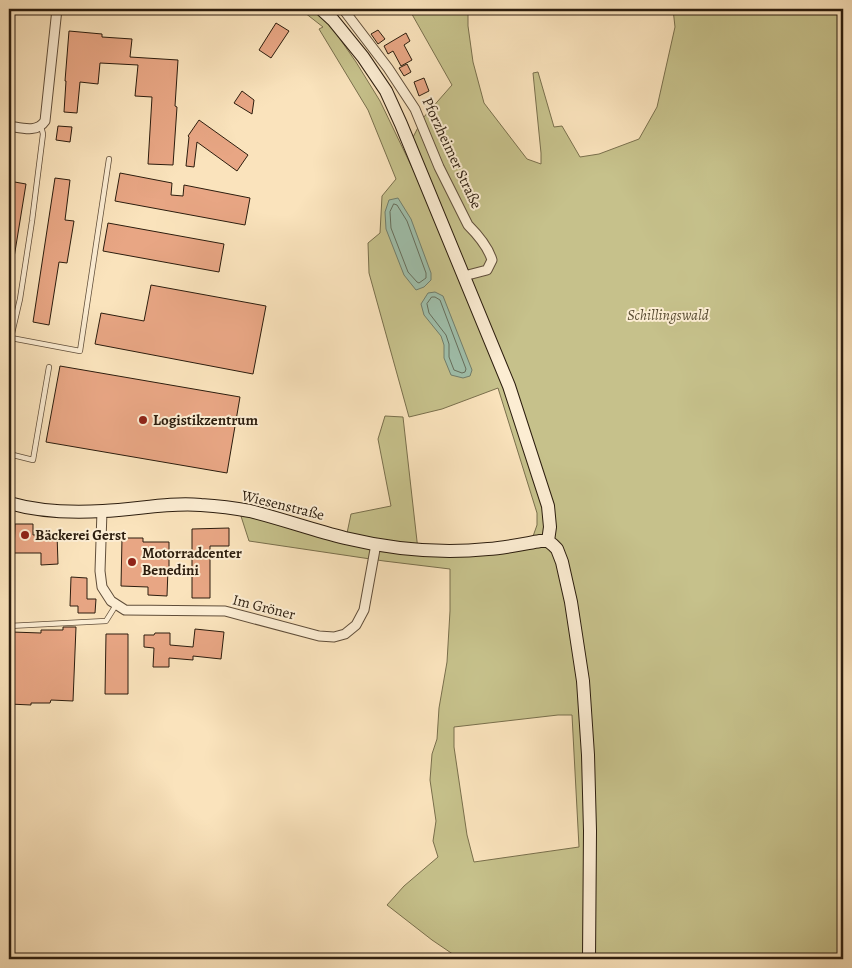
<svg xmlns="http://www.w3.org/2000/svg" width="852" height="968" font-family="Alegreya,serif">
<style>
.green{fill:#c6c18b;stroke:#796f4c;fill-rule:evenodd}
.water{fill:#9fbfab;stroke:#717e6c}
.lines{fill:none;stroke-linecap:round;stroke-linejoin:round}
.shore{stroke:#666e5c;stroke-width:1}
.building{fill:#e8a684;stroke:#2c1d0e}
.lane-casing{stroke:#604e3a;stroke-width:6}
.street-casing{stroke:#604e3a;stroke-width:11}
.secondary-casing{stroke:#2c1d0e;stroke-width:14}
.lane{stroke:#fcedd3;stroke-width:4.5}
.street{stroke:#fcedd3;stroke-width:9}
.secondary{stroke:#fcedd3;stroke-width:12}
.poi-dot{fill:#8f2418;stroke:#fcedd3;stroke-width:2}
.labels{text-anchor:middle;stroke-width:4;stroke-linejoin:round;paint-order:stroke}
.street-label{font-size:15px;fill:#2c1d0e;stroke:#fcedd3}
.park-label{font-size:15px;font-style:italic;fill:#5a4e34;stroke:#fcedd3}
.poi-label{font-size:15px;font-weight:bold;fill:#2c1d0e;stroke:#fcedd3;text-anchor:start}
</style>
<rect width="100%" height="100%" fill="#fae3bc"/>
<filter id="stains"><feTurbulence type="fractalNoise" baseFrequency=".004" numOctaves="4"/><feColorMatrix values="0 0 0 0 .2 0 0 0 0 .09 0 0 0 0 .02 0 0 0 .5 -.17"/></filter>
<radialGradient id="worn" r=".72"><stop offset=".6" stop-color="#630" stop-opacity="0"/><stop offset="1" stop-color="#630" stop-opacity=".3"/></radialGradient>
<path class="green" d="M300 9H314L326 19 356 62 380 101 461 269 412 139 423 118 452 85 409 9H468V26L473 62 484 103 527 159 541 164V153L533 73 538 72 554 127 562 126 580 157 599 154 639 139 657 107 675 27 673 9H843V959H460L432 940 387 905 404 886 438 857 433 841 436 821 430 780 432 754 437 739 439 708 447 662 450 611V569L384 561 249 541 239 510 346 538 351 514 391 506 378 439 385 416 403 417 418 550 531 542 537 525V513L498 388 442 409 409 417 369 273 368 243 380 233 382 196 396 179 368 110 319 29 323 27ZM558 715H572L579 847 474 862 467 835 454 747V727Z"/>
<path class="water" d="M398 198 411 219 431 273V280L424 287 416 290 404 275 386 229 385 212 389 200Z
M435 292 443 296 472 370 470 376 463 378 451 375 444 358V345L441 336 424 315 421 304 428 293Z"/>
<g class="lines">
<path class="shore" d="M394 204 397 205 407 221 426 273V278L419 283 417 282 408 272 391 228 390 212Z
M432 297H435L440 300 466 369 465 372 462 373 454 370 449 357V344L446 335 429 313 427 304Z"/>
</g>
<path class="building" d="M276 23 289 31 271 58 259 50Z
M378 30 385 39 378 44 371 34Z
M69 31 102 34V37L132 39 130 57 178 60 175 106 177 107 173 165 148 164 152 97 135 96 138 65 100 63 98 84 80 82 77 113 64 112 66 81H65Z
M406 33 410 41 404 45 412 60 401 66 393 51 388 54 384 46Z
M407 64 411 72 404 76 399 68Z
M424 78 429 91 419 96 414 82Z
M242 91 254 100 252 114 234 103Z
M199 120 248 155 237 171 197 142 194 167 186 166 189 137 188 136Z
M58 126 72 127 70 142 56 140Z
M120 173 172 183 171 195 183 196 184 185 250 198 245 225 115 201Z
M55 178 70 180 65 220 74 221 67 263 59 262 49 325 33 322Z
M9 181 26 184 13 264H9Z
M108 223 224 244 219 272 103 251Z
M151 285 266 306 253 374 95 344 101 313 144 321Z
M60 366 240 397 227 473 46 442Z
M15 524H33V535L57 534 58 564 41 565V553H14Z
M229 528V546H210V598H192V529Z
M122 538H143V542H169V569H168L167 596 148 595V587L121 586Z
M71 577 87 578V599H96L95 613H78V606H70Z
M63 627H76L73 701 51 700 50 703H31V705L9 704 12 632 41 633V630H63Z
M195 629 224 632 221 659 193 656V660L169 658V667H153L154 648 144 647V635H154L155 633H170V645L193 647Z
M106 634H128V694H105Z"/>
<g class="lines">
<g class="lane-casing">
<path id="lane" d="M11 338 80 351 109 159
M9 346 20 299 32 221 43 134 41 126
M9 454 33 460 49 367
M9 626 106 621 116 605"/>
</g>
<g class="street-casing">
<path id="street" d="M343 9 388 68 415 109 439 167 468 225C478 235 488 247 492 260L487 270 464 276
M9 126C22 128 37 133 45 121L57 9
M102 511 100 571 102 587 111 601 125 610 225 611 319 636 334 637 345 634 356 625 364 610 376 544"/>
</g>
<g class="secondary-casing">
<path id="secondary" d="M321 9 333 20 363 57 386 91 401 124 509 386 548 506 550 527 548 541
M9 503C40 512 70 513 103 511 135 510 168 502 201 505 217 506 234 508 250 511 282 519 313 530 345 538 391 549 440 554 488 549 505 548 523 544 540 541H548L553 545 557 549 562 562 571 602 583 681 588 755 590 831 589 959"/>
</g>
<use href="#lane" class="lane"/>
<use href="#street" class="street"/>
<use href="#secondary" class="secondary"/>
</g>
<g class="poi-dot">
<circle cx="143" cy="420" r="5"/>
<circle cx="25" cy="535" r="5"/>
<circle cx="132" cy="562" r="5"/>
</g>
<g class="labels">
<g class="street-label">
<text transform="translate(452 153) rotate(65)" y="5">Pforzheimer Straße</text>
<text transform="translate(283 505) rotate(14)" y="5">Wiesenstraße</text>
<text transform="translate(264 607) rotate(14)" y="5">Im Gröner</text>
</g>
<g class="park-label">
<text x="668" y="320">Schillingswald</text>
</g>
<g class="poi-label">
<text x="153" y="425">Logistikzentrum</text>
<text x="35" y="540">Bäckerei Gerst</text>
<text x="142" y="558">Motorradcenter<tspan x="142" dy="17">Benedini</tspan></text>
</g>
</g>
<rect width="852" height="968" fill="none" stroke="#fae3bc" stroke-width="30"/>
<rect x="10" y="10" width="832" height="948" fill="none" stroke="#2c1d0e" stroke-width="2.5"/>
<rect x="15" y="15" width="822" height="938" fill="none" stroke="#2c1d0e"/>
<rect width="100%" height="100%" filter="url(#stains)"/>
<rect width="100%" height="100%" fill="url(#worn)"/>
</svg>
